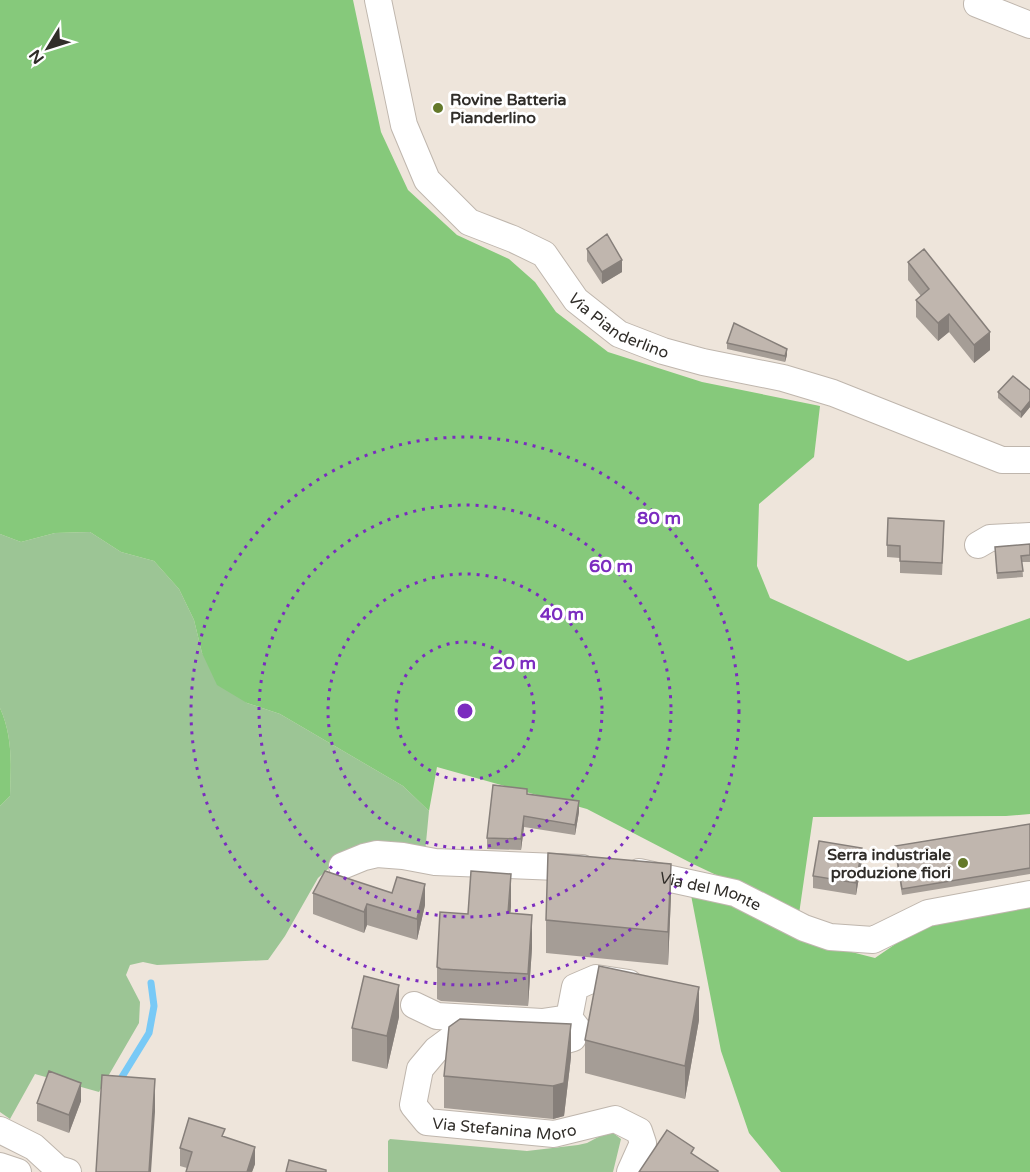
<svg xmlns="http://www.w3.org/2000/svg" width="1030" height="1172" font-family="'Varela Round',sans-serif">
<style>
.green{fill:#9cc595}
.forest{fill:#86c97b}
.lines{fill:none;stroke-linecap:round;stroke-linejoin:round}
.stream{stroke:#78c9f6;stroke-width:7}
.minor-casing{stroke:#bfb6ad;stroke-width:28}
.minor{stroke:#fff;stroke-width:26}
.wall{fill:#a59d96}
.shaded-wall{fill:#867f7a}
.building{fill:#c0b6ae;stroke:#867f7a;stroke-width:1.5}
.ring{fill:none;stroke:#7b2cbf;stroke-width:3;stroke-dasharray:3 6}
.poi-dot{fill:#64792a;stroke:#fff;stroke-width:2}
.labels{text-anchor:middle;stroke-width:6;stroke-linejoin:round;paint-order:stroke}
.poi-label{font-size:16px;font-weight:bold;fill:#302d29;stroke:#fff;text-anchor:start}
.street-label{font-size:16px;fill:#302d29;stroke:#fff}
.centre{fill:#7b2cbf;stroke:#fff;stroke-width:3}
.ring-label{font-size:18px;text-anchor:middle;font-weight:bold;fill:#7b2cbf;stroke:#fff;stroke-width:6;stroke-linejoin:round;paint-order:stroke}
</style>
<rect width="100%" height="100%" fill="#eee5db"/>
<path class="green" d="M90 532 121 552 154 561 179 589 194 620 202 653 247 703 280 714 403 786 429 811 425 853 336 862 318 878 285 936 268 960 157 965 143 962 130 965 126 975 140 1002 139 1023 99 1092 35 1074 10 1119 0 1112V806L10 796C11 765 13 737 0 708V534L21 542 55 533Z
M612 1132 621 1139 613 1172H388V1141L390 1139 527 1151 578 1145 587 1143 604 1134Z"/>
<path class="forest" d="M0 0H353L381 132 408 190 457 235 509 259 535 282 556 312 608 352 702 382 820 406 814 457 759 504 757 566 770 598 908 661 1030 618V814L1006 816 813 817 799 914 693 864 587 809 437 767 429 811 403 786 280 714 247 703 217 685 202 653 194 620 179 589 154 561 121 552 90 532 55 533 21 542 0 534Z
M0 708C13 737 11 765 10 796L0 806Z
M691 895 734 901 828 946 875 958 932 919 1030 904V1172H781L749 1133 721 1051Z"/>
<g class="lines">
<path class="stream" d="M117 1085 149 1033 154 1006 151 983"/>
<g class="minor-casing">
<g id="minor">
<path id="s1" d="M378 0 404 125 427 180 469 222 513 239 544 254 576 300 619 334 663 351 703 362 783 378 833 393 1002 460H1030"/>
<path d="M977 4 1030 25"/>
<path d="M978 545 990 538 1030 536"/>
<path d="M342 866 364 857 377 854 403 856 435 862 582 868"/>
<path id="s2" d="M639 872 735 893 804 928 830 937 873 940 928 913 1030 894"/>
<path d="M414 1005 437 1016 542 1022 569 1018"/>
<path id="s3" d="M478 1037 455 1036 436 1050 420 1069 413 1105 427 1122 554 1134 615 1119 639 1131 643 1143 630 1172"/>
<path d="M539 1040 563 1041 573 1038 577 1028 569 1018 575 987 596 978 629 983"/>
<path d="M0 1130 34 1147 58 1169 68 1172"/>
<path d="M0 1166 18 1172"/>
</g>
</g>
<use href="#minor" class="minor"/>
</g>
<path class="wall" d="M587 249 622 272 602 284 587 261Z
M908 262 990 350 974 363 949 332 938 341 916 317V300L921 296 908 280Z
M727 343 787 355 785 362 727 349Z
M1030 390V407L1021 418 998 398V392Z
M944 533 942 575 900 573V558L887 557V545Z
M1030 544V562H1022L1023 577 997 579 995 547Z
M527 794 579 812 575 835 524 827 521 850 487 849V838Z
M1030 824V874L902 895 895 853V846Z
M862 860 856 895 813 888V876Z
M313 893 425 905 417 940 367 925 364 933 313 914Z
M671 896 668 965 546 953V920Z
M511 906 510 914 532 948 528 1006 441 1001 437 999V967L468 914Z
M399 1017 387 1069 352 1061V1028Z
M699 1020 685 1099 585 1073V1040Z
M571 1057 564 1116 553 1119 444 1108V1076Z
M81 1101 69 1133 37 1121V1103Z
M225 1137 255 1164 252 1172H186L187 1168 180 1166V1148Z"/>
<path class="shaded-wall" d="M622 260V272L602 284V272Z
M949 314V332L938 341V323Z
M990 332V350L974 363V345Z
M787 349V355L785 362V356Z
M1030 401V407L1021 418V412Z
M579 801V812L575 835V825Z
M524 816V827L521 850V839Z
M862 848V860L856 895V883Z
M671 864V896L668 965V932Z
M511 874V906L508 946V913Z
M425 884V905L417 940V919Z
M367 904V925L364 933V912Z
M532 915V948L528 1006V974Z
M399 985V1017L387 1069V1036Z
M699 987V1020L685 1099V1066Z
M571 1024V1057L564 1116 553 1119V1086Z
M155 1079V1112L151 1172H149Z
M81 1083V1101L69 1133V1115Z
M255 1147V1164L252 1172H247Z"/>
<path class="building" d="M607 234 622 260 602 272 587 249Z
M924 249 990 332 974 345 949 314 938 323 916 300 929 289 908 262Z
M734 323 787 349 785 356 727 343Z
M1013 376 1030 390V401L1021 412 998 392Z
M888 518 944 521 942 563 900 561V546L887 545Z
M1030 544V555L1021 556 1023 571 997 573 995 547Z
M493 785 527 789V794L579 801 575 825 524 816 521 839 487 838Z
M1030 824V868L902 889 895 846Z
M819 841 862 848 856 883 813 876Z
M548 853 671 864 668 932 546 920Z
M325 871 392 893 397 877 425 884 417 919 367 904 364 912 313 893Z
M471 871 511 874 508 913 532 915 528 974 441 969 437 967 440 912 468 914Z
M599 966 699 987 685 1066 585 1040Z
M364 976 399 985 387 1036 352 1028Z
M460 1019 571 1024 564 1083 553 1086 444 1076 449 1027Z
M49 1071 81 1083 69 1115 37 1103Z
M102 1075 155 1079 149 1172H96Z
M189 1118 225 1129 222 1136 255 1147 247 1172H186L192 1152 180 1148Z
M667 1130 694 1148 691 1153 718 1171V1172H639Z
M289 1160 326 1170V1172H286Z"/>
<g class="ring">
<circle cx="465" cy="711" r="69"/>
<circle cx="465" cy="711" r="137"/>
<circle cx="465" cy="711" r="206"/>
<circle cx="465" cy="711" r="274"/>
</g>
<g class="poi-dot">
<circle cx="438" cy="108" r="6"/>
<circle cx="963" cy="863" r="6"/>
</g>
<g class="labels">
<g class="poi-label">
<text x="450" y="105">Rovine Batteria<tspan x="450" dy="18">Pianderlino</tspan></text>
<text x="951" y="860" text-anchor="end">Serra industriale<tspan x="951" dy="18">produzione fiori</tspan></text>
</g>
<g class="street-label">
<text dy="6" stroke="none"><textPath href="#s1" startOffset="435">Via Pianderlino</textPath></text>
<text dy="6" stroke="none"><textPath href="#s2" startOffset="74">Via del Monte</textPath></text>
<text dy="6" stroke="none"><textPath href="#s3" startOffset="208">Via Stefanina Moro</textPath></text>
</g>
</g>
<circle cx="465" cy="711" r="9" class="centre"/>
<g class="ring-label">
<text x="659" y="524">80 m</text>
<text x="611" y="572">60 m</text>
<text x="562" y="620">40 m</text>
<text x="514" y="669">20 m</text>
</g>
<g transform="translate(48 48) rotate(232)" stroke="#ffffff" stroke-width="4.5" paint-order="stroke">
<path d="M0-4.5L10 22L0 15L-10 22Z" fill="#302d29"/>
<text y="-9" font-size="16" font-weight="bold" text-anchor="middle" fill="#302d29">N</text>
</g>
</svg>
